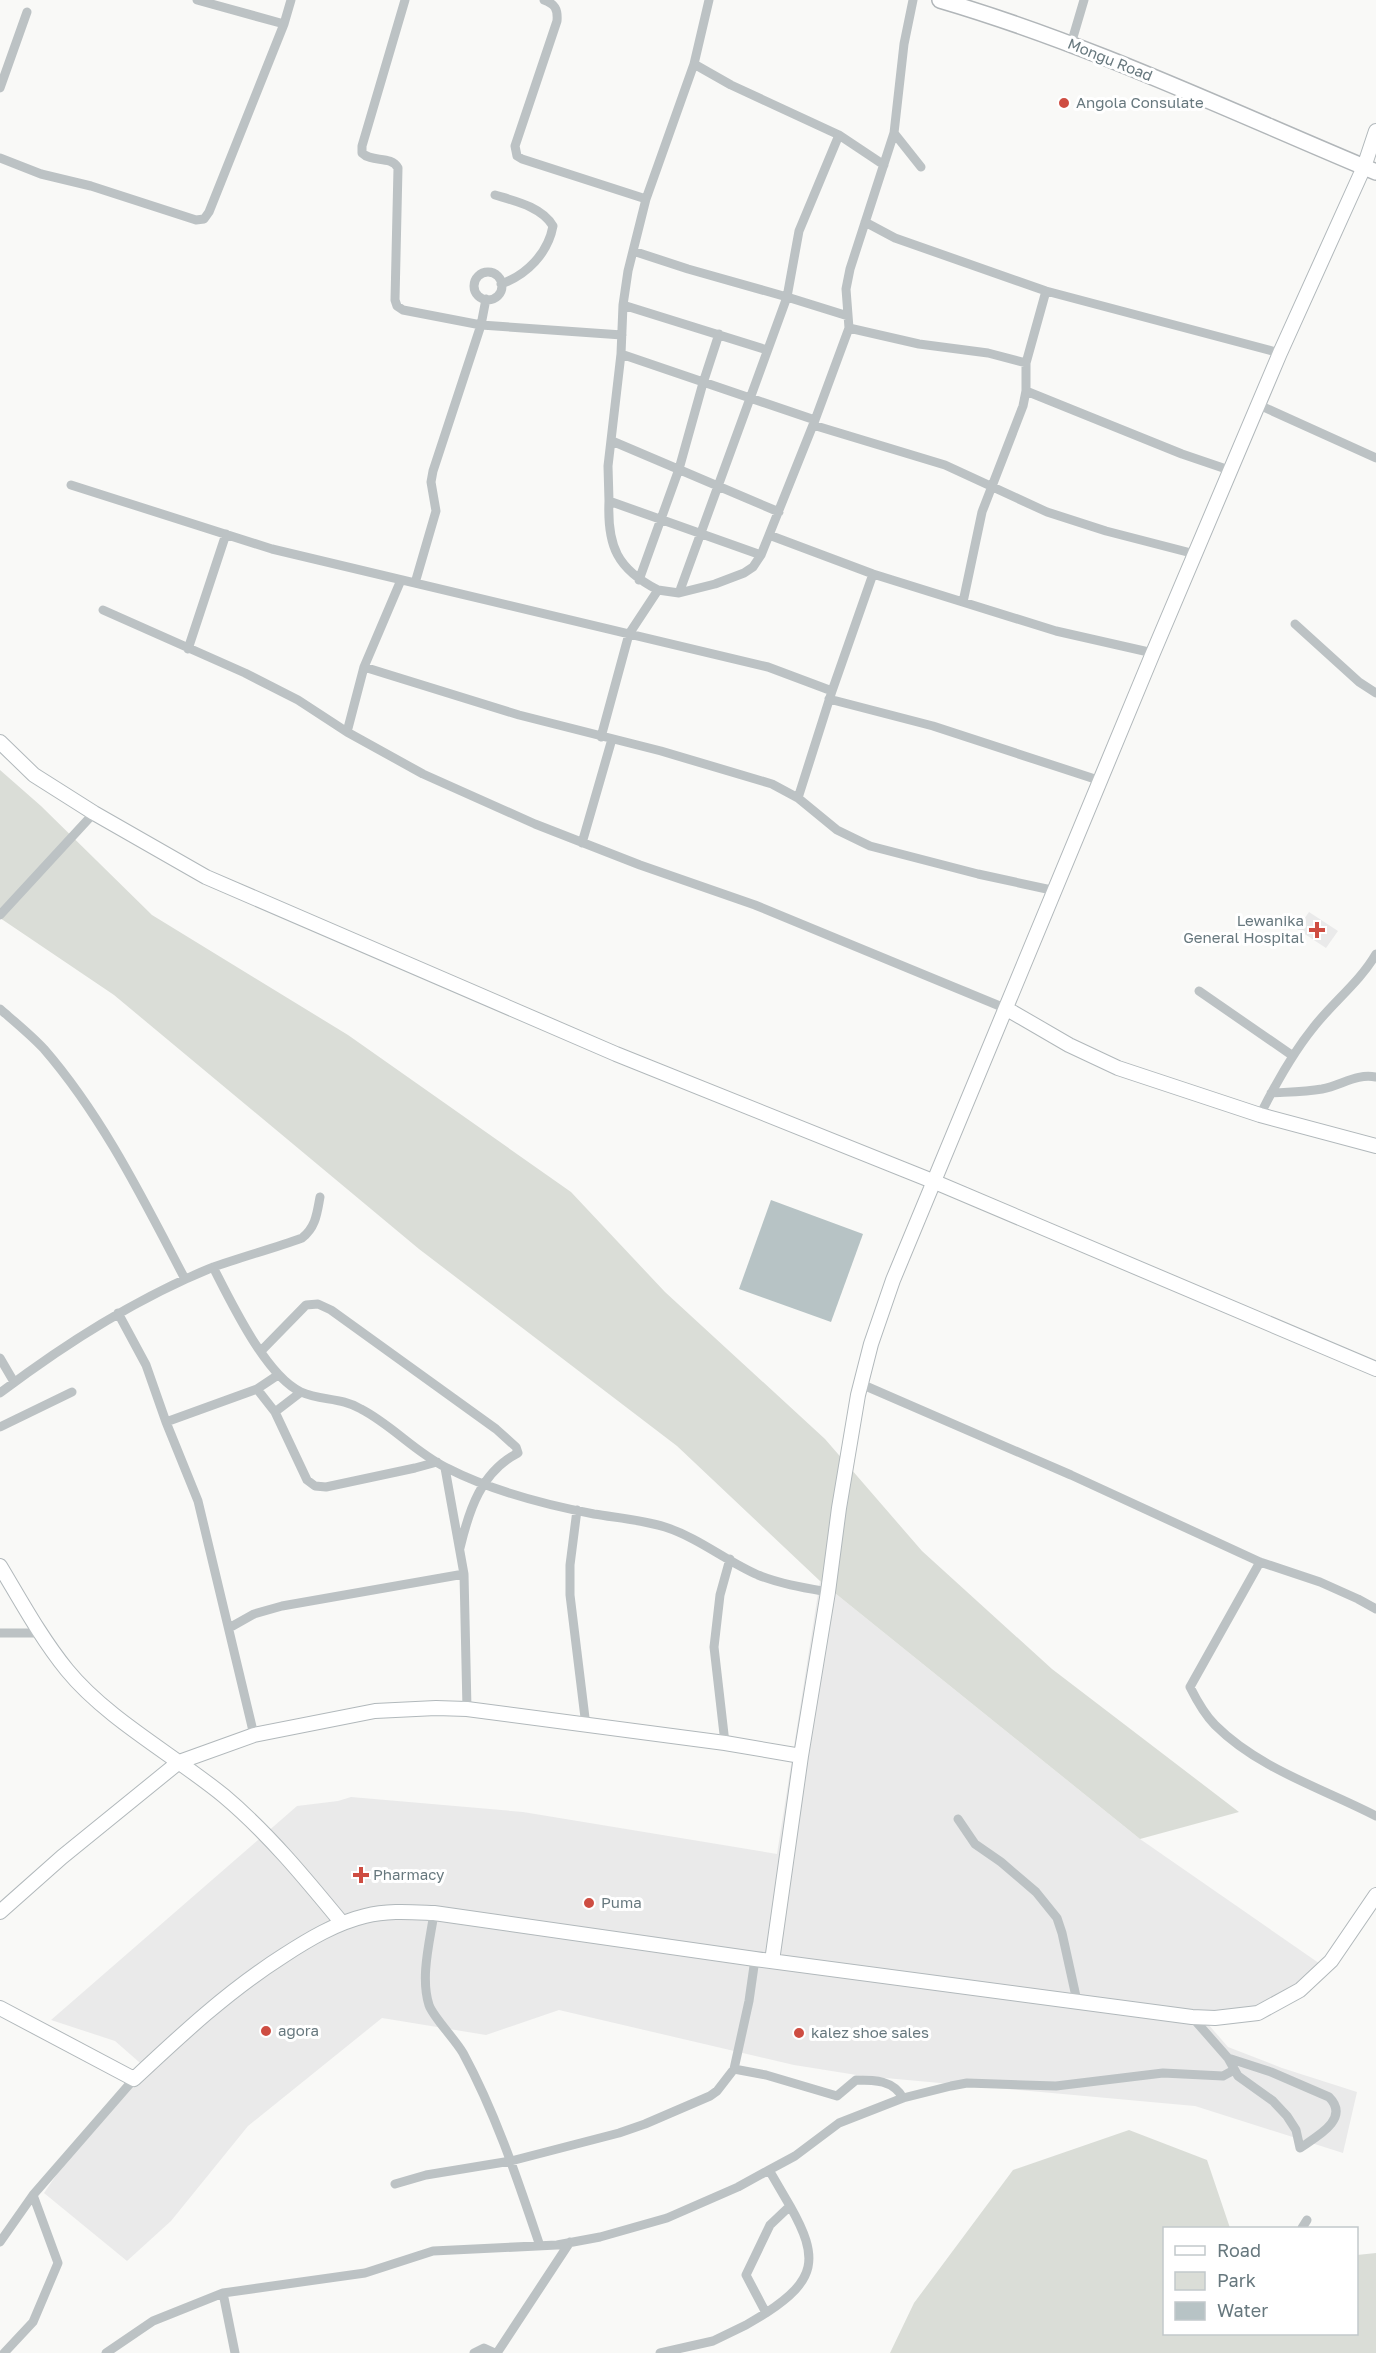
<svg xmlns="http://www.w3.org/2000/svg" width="1376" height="2353" font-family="'Golos Text',sans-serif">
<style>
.built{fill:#eaeaea}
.green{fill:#daddd7}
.water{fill:#b7c3c5}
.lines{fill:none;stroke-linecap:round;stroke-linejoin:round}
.secondary-casing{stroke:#b1b8bb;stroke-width:16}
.primary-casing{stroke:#b1b6b9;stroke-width:18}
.street{stroke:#bcc2c4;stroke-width:9}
.secondary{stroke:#fff;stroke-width:14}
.primary{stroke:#fff;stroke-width:15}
.poi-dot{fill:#ce4d42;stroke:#fff;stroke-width:2}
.labels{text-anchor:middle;stroke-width:6;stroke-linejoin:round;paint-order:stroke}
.street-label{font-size:15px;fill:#67787e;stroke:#fff}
.poi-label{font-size:15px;fill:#67787e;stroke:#fff;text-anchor:start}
</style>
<rect width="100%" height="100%" fill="#f9f9f7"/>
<path class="built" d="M1309 912 1338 931 1326 948 1297 929Z
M820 1581 1140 1839 1326 1968 1268 2004 1201 2016 1228 2047 1282 2068 1357 2092 1343 2153 1195 2106 863 2076 794 2065 559 2010 486 2035 382 2018 248 2126 171 2221 127 2261 44 2193 88 2129 147 2069 115 2041 51 2020 297 1806 338 1801 351 1797 523 1812 777 1854Z"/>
<path class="green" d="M0 770 41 806 152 915 348 1035 571 1192 665 1292 825 1439 922 1551 1052 1669 1239 1812 1140 1839 820 1581 677 1446 419 1249 114 995 0 918Z
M1129 2130 1207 2160 1230 2228H1164V2334H1356L1357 2255 1376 2253V2353H890L914 2303 1013 2170Z"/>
<path class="water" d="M771 1200 863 1234 831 1322 739 1289Z"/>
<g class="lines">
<g class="secondary-casing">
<path id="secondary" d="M0 742 34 775 94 813 206 877 616 1054 935 1182 1376 1369
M1007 1009 1069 1045 1118 1068 1260 1115 1376 1146
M0 1566C21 1601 41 1638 67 1670 107 1719 174 1755 224 1796 268 1833 305 1878 342 1923
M0 1912 62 1857 179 1762 254 1735 375 1711 436 1708 467 1709 725 1743 801 1756
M772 1961 801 1756 828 1592 839 1508 858 1395 871 1344 893 1280 1153 653 1280 353 1364 167 1376 131
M0 2008 134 2079C182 2034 228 1991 283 1956 309 1939 336 1923 365 1916 388 1910 411 1912 434 1913L755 1959 1192 2017 1215 2018 1258 2013 1300 1990 1331 1961 1376 1895"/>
</g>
<g class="primary-casing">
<path id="primary" d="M940 0C1090 44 1232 112 1376 172"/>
</g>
<path class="street" d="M197 0 284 24
M405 0 362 146V153C372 163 391 155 398 168L395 300 397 306 403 310 481 325 486 299
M544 0C555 4 558 9 557 21L515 146 517 156 522 159 646 199
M709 0 694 64 646 199 628 271 623 305 621 354 608 466 609 501 761 555
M1071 44 1084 0
M694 64 731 85 839 135
M0 88 27 12
M894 133 921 167
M0 158 41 174 91 186 196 220 204 219 209 212 284 24 291 0
M495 195C515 201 542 207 553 226 548 253 527 275 501 284
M865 222 895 238 1046 291 1280 353
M633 251 688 269 787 297 799 231 839 135 884 165
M474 286a14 14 0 1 1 28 0a14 14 0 1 1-28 0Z
M623 305 767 350
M849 328 919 344 988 353 1026 363
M621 354 815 420
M1026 391 1182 454 1232 471
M1259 405 1376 458
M813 425 945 465 1047 512 1106 531 1195 554
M612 441 779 512
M71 485 272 549 768 667 832 691
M609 501C607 546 617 569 658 590
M769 535 873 574 1056 631 1153 653
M639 580 679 469 703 383 719 334
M415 583 436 511 431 482 433 471 481 325 622 335
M679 593 787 297 848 316
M963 602 982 512 1023 406 1026 391V363L1046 291
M103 610 245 673 298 700 347 732 423 774 535 824 640 865 755 905 1007 1009
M1295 624 1359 682 1376 693
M188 649 226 534
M364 667 519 715 661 751 772 784 798 798 837 830 870 846 978 874 1056 891
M829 699 933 726 1101 781
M347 732 364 667 401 580
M601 737 629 634 658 590 679 593 715 584 744 573 753 567 761 555 815 420 849 328 846 289 850 269 894 133 904 44 913 0
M798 798 832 691 873 574
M582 843 612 739
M0 915 94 813
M1199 991 1293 1056
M0 1009C15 1022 31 1035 44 1049 103 1117 144 1201 185 1279
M1271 1093C1288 1092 1305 1092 1322 1089 1342 1085 1357 1073 1376 1077
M1260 1115C1275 1085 1292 1054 1313 1028 1333 1002 1359 983 1376 954
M213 1267C231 1302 266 1376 301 1392 321 1401 341 1397 361 1409 392 1425 416 1453 447 1468 490 1490 547 1505 594 1514 618 1518 642 1520 665 1527 699 1538 726 1561 758 1575 780 1584 805 1588 828 1592
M118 1313 146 1365 166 1422 198 1501 254 1735
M261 1351 306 1305 318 1304 331 1310 496 1429 516 1447 518 1453C481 1472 469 1510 460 1548
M0 1358 14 1382
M861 1384 1071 1475 1260 1562 1320 1582 1358 1599 1376 1609
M257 1389 275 1412 307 1480 315 1486 326 1487 415 1468 437 1462
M0 1393C66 1343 135 1299 211 1268 241 1257 272 1249 302 1238 316 1227 317 1213 320 1197
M275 1412 301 1392
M166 1422 257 1389 278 1375
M0 1427 72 1392
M445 1468 464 1574 467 1709
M577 1510 570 1565V1595L586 1726
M1260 1562 1190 1687C1197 1701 1204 1714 1215 1725 1259 1769 1322 1788 1376 1816
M229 1628 254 1614 282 1606 464 1574
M0 1633H40
M725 1743 714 1647 720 1595 730 1559
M958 1819 975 1844 1001 1862 1036 1892 1057 1918 1062 1933 1077 2001
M434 1913C430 1941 420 1977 429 2005 433 2017 455 2039 463 2053 496 2114 518 2181 540 2246
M1192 2017 1228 2058 1271 2072 1329 2097C1351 2119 1316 2137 1300 2148L1296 2130 1287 2116 1273 2101 1238 2076 1228 2058
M734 2069 766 2075 837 2096 856 2080C875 2080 893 2080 903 2098
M395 2184 426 2175 511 2161 619 2133 645 2124 710 2096 717 2091 734 2069 749 2001 755 1959
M1302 2228 1307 2220
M0 2242 33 2195 134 2079
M223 2293 235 2353
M766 2313C816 2280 820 2259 790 2206
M4 2353 33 2322 58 2263 33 2195
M106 2353 153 2321 223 2293 365 2273 433 2251 557 2245 600 2237 667 2218 738 2187 769 2170 795 2156 839 2123 903 2098 951 2086 967 2083 1056 2086 1163 2073 1223 2076 1234 2070
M474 2353 484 2348 495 2353
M497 2353 570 2242
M660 2353 713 2341 746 2325 766 2313 746 2275 770 2225 790 2206 769 2170"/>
<use href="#secondary" class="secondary"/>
<use href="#primary" class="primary"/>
</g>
<g class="poi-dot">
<circle cx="1064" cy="103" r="6"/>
<path d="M1314 921h6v6h6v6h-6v6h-6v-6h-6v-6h6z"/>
<path d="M358 1866h6v6h6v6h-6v6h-6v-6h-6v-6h6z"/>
<circle cx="589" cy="1903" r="6"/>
<circle cx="266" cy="2031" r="6"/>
<circle cx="799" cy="2033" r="6"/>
</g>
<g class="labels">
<g class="street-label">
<text transform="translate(1110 60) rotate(22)" y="5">Mongu Road</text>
</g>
<g class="poi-label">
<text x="1076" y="108">Angola Consulate</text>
<text x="1304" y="926" text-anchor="end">Lewanika<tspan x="1304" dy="17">General Hospital</tspan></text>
<text x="373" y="1880">Pharmacy</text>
<text x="601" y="1908">Puma</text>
<text x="278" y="2036">agora</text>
<text x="811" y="2038">kalez shoe sales</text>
</g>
</g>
<rect x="1163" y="2227" width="195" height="108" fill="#ffffff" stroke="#c2c9cb" stroke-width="1.5"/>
<rect x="1175" y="2246" width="30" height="9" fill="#ffffff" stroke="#c2c9cb" stroke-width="1.5"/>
<text x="1217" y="2257" font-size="18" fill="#67787e">Road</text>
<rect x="1175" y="2272" width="30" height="18" fill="#daddd7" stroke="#c2c9cb" stroke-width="1.5"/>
<text x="1217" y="2287" font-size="18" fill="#67787e">Park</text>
<rect x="1175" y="2302" width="30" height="18" fill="#b7c3c5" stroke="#c2c9cb" stroke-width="1.5"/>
<text x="1217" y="2317" font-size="18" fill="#67787e">Water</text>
</svg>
